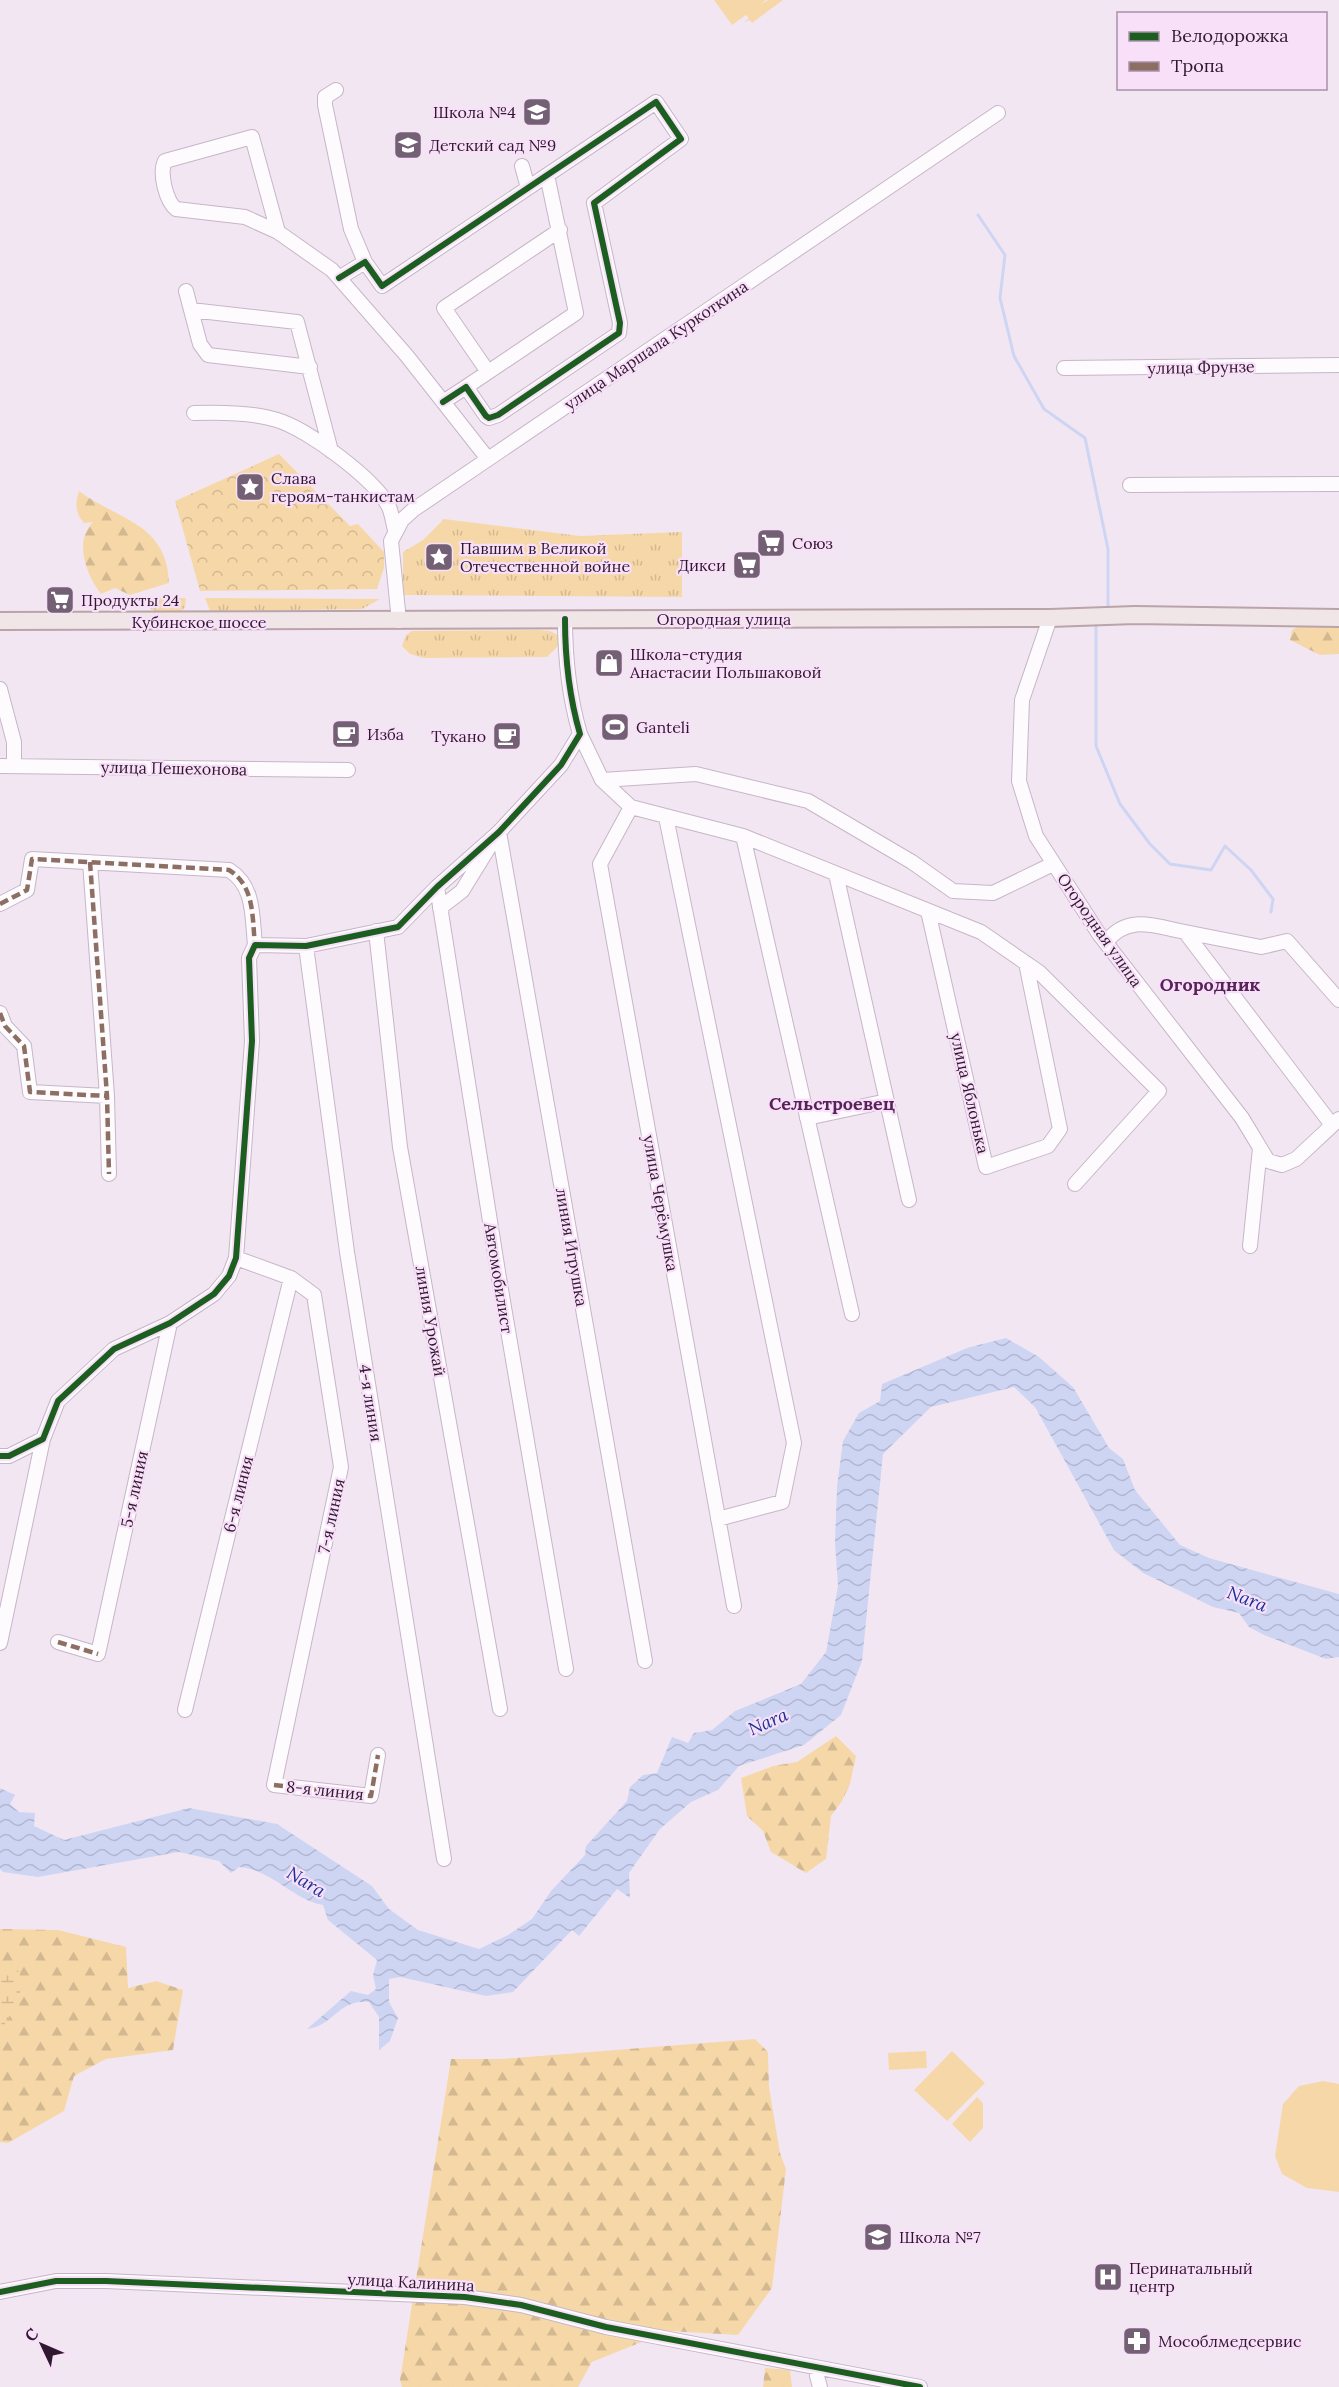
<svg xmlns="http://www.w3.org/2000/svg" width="1339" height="2387" font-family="Lora,serif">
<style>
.grass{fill:url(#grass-tufts)}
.forest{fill:url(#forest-firs)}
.wetland{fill:url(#wetland-marsh)}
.park{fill:url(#park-crowns)}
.garden{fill:#f6d8a8}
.water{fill:url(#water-waves)}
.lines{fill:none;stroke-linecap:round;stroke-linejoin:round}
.stream{stroke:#ced5f3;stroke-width:3}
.minor-casing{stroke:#c6b6c7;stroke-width:16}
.major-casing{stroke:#bba3aa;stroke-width:20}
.minor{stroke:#fdfbfd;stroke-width:14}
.major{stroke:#f0e5e7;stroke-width:16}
.quiet{stroke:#8d6e63;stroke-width:4.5;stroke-dasharray:9 4.5;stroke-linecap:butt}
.cycleway-casing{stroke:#f9e0f9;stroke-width:10}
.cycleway{stroke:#1b5e20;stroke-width:6}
.labels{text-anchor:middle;stroke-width:4.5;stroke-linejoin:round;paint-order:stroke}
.poi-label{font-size:16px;fill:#2f1830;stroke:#f9e0f9;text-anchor:start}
.street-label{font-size:16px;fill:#2f1830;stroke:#f9e0f9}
.neighbourhood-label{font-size:18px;font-weight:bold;fill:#562358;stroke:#f9e0f9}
.water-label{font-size:18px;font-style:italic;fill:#153396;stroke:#f9e0f9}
</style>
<defs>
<pattern id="grass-tufts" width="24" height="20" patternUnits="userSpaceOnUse" patternTransform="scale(1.5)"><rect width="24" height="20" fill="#f6d8a8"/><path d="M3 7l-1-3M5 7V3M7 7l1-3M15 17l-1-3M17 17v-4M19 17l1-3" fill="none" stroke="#d3b991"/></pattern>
<pattern id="forest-firs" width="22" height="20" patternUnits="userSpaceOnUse" patternTransform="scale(1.5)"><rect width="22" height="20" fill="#f6d8a8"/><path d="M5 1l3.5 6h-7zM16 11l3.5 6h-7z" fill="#d3b991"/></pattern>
<pattern id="wetland-marsh" width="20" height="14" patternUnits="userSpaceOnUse" patternTransform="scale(1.5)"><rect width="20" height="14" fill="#f6d8a8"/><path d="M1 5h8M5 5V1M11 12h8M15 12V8" fill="none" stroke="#d3b991"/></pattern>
<pattern id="park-crowns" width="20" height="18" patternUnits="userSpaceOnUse" patternTransform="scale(1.5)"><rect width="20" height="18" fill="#f6d8a8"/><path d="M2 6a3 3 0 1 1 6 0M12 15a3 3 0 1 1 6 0" fill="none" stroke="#d3b991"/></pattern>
<pattern id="water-waves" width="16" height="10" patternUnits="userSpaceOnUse" patternTransform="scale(1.5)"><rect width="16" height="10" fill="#ced5f3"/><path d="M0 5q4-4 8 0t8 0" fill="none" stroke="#b1b6d1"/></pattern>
</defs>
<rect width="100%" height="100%" fill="#f3e6f3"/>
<path class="grass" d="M444 519 580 536 682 532V597L403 595V552L423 540Z
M142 598H186L185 607 181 612C165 612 149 615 142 598Z
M205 598 380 599 362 609 210 611Z
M538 630 550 631 559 636 560 644 547 657 424 658 410 654 402 646 406 635 412 631Z"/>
<path class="forest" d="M79 491C117 520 167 522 169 583L130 595 115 588 101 594C87 576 73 542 93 522L84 523C75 513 75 504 79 491Z
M1302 624 1339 625V654L1320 655 1290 640 1292 630Z
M836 1736 856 1756 850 1784 842 1801 831 1816 826 1859 806 1873 771 1852 763 1831 747 1816 741 1778 773 1766 797 1762Z
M0 1929 58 1930 126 1947 128 1988 156 1981 183 1990 173 2050 106 2059 74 2076 64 2111 8 2143 0 2142Z
M755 2039 768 2052 769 2087 780 2153 786 2169 772 2288 738 2335 669 2331 592 2362 578 2387H402L400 2380 451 2059H502Z
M765 2368 790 2370 792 2387H763Z"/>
<path class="wetland" d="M0 1963 20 1972V1998L0 2032Z"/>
<path class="park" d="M279 454 350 526 358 524 384 552V568L377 589 200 591 175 501Z"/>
<path class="garden" d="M714 0H766L760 5 768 0H783L752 23 750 20 744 22 749 18 746 15 732 25Z
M926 2051 927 2068 889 2070 888 2053Z
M952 2051 985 2083 947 2121 914 2090Z
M1323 2081 1339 2084V2192L1307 2188 1282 2174 1275 2156 1283 2104 1299 2086Z
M977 2097 983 2103V2128L970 2142 952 2124Z"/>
<path class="water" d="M1006 1338 1039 1357 1073 1387 1109 1448 1123 1459 1135 1490 1180 1545 1209 1558 1339 1594V1657L1326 1659 1264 1635 1249 1627 1239 1613 1213 1607 1143 1573 1114 1550 1035 1407 1014 1387 931 1407 883 1454 862 1661 841 1715 804 1745 739 1766 718 1790 691 1802 660 1829 629 1873 630 1898 617 1889 579 1936 572 1930 513 1992 486 1996 400 1977 389 1979V2002L398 2018 390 2041 379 2050V2017L369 2002C338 1999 334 2026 307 2029L351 1991 368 1995 376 1989 373 1975 377 1960 328 1920 323 1905C292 1899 273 1870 239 1867L231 1873 219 1861 179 1852 38 1877 3 1872 0 1869V1788L15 1795 10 1804 19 1812 35 1813 34 1826 64 1840 189 1808 277 1824 372 1886 389 1909 418 1930 479 1949 508 1935 532 1919 551 1891 585 1855 586 1846 627 1801 630 1787 643 1775 657 1773 672 1737 688 1743 694 1733 712 1730 735 1711 801 1684 826 1652 838 1586 835 1543 837 1487 843 1441 859 1413 880 1401 882 1384 967 1348Z"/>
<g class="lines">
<path class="stream" d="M978 215 1005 255 1000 298 1014 356 1044 409 1085 438 1108 549V608
M1096 625V746L1120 804 1150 844 1170 864 1211 870 1225 846 1251 870 1273 899 1271 912"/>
<g class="minor-casing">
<path id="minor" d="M336 90 325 97V105L351 229 365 262
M522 166 528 188
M278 232 245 217 176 209C166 201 159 173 165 161L252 137 278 232 332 270 407 356 488 459
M339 278 365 262 382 286 656 102 681 139 594 203 620 323 619 333 498 415 489 418 486 416 466 387 443 402
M186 291 191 310 297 322 331 451
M191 310 200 344 208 355 310 367
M1064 368 1339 365
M488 372 444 308 560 230
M466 387 576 313 547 175
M194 413C221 412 251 412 277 420 307 429 375 479 389 507 392 514 393 523 395 530
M1130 485 1339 484
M1050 618 1022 700 1019 781 1036 836 1099 934 1242 1118 1268 1161 1282 1165 1296 1159 1339 1119
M399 621 391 541 402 520 413 510 998 113
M0 689 14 742V766
M580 734 602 780 631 807 743 836 981 932 1039 972 1159 1091 1075 1184
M0 766 348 770
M602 780 696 774 808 801 912 862 953 891 993 893 1053 864
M631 807 600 864 734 1606
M666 817 794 1443 782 1502 718 1519
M499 832 645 1661
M743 836 852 1314
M90 862 107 1096 109 1174
M836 874 909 1200
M437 887 499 1278 566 1669
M0 904 27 890 32 859 229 870C255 886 252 917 255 945
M440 908 462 891 491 844
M928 911 986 1167 1048 1146 1060 1129 1026 963
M376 931 400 1147 500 1709
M1185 932 1261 947 1287 941 1339 1000
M1106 942C1128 914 1154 926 1185 932L1332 1125
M306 946 347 1252 444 1859
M0 1013 5 1026 24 1046 30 1092 107 1096
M807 1118 887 1101
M1250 1246 1260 1148
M236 1258 291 1278 314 1295 341 1467 274 1785 371 1796 378 1755
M0 1456H9L43 1439 58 1401 114 1349 170 1323 214 1294 229 1276 236 1258 252 1041 249 958 255 945 306 946 398 927 437 887 499 832 561 765 580 734C569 696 565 659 565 619
M58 1642 98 1654 170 1323
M0 1643 43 1439
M185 1710 291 1278
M0 2292 56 2281H106L465 2297 521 2305 606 2327 920 2387
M819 2368 817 2376 820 2387"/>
</g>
<g class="major-casing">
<path id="major" d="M0 621 1050 618 1135 615 1339 618"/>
</g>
<use href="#minor" class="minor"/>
<use href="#major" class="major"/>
<path class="quiet" d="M90 862 107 1096 109 1174
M0 904 27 890 32 859 229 870C255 886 252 917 255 945
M0 1013 5 1026 24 1046 30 1092 107 1096
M58 1642 98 1654
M274 1785 371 1796 378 1755"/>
<g class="cycleway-casing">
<path id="cycleway" d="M339 278 365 262 382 286 656 102 681 139 594 203 620 323 619 333 498 415 489 418 486 416 466 387 443 402
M0 1456H9L43 1439 58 1401 114 1349 170 1323 214 1294 229 1276 236 1258 252 1041 249 958 255 945 306 946 398 927 437 887 499 832 561 765 580 734C569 696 565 659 565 619
M0 2292 56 2281H106L465 2297 521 2305 606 2327 920 2387"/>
</g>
<use href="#cycleway" class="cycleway"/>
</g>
<defs>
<g id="school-square" transform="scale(1.5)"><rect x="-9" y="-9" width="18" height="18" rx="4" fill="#746074" stroke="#f9e0f9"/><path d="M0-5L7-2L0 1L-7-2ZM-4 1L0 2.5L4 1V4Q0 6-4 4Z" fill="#fff"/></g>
<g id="sight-square" transform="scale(1.5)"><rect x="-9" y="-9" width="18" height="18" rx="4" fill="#746074" stroke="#f9e0f9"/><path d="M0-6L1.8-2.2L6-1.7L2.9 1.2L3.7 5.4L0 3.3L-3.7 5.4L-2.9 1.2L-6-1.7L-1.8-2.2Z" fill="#fff"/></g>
<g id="supermarket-square" transform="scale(1.5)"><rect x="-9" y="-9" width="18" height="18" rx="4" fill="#746074" stroke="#f9e0f9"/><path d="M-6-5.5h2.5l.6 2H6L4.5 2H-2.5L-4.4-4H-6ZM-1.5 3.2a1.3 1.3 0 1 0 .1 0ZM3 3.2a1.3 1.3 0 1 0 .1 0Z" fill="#fff"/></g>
<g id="shop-square" transform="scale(1.5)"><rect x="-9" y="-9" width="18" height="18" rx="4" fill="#746074" stroke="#f9e0f9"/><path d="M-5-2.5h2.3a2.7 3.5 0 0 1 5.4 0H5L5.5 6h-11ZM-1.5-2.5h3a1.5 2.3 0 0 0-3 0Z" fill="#fff"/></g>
<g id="stadium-square" transform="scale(1.5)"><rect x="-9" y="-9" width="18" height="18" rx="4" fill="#746074" stroke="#f9e0f9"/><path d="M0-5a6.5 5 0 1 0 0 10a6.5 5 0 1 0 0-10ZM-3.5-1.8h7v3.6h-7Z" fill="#fff"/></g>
<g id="cafe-square" transform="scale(1.5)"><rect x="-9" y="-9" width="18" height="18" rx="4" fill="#746074" stroke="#f9e0f9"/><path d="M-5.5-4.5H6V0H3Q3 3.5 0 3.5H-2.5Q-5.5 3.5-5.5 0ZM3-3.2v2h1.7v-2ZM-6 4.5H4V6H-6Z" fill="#fff"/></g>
<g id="hospital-square" transform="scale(1.5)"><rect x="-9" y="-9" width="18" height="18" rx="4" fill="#746074" stroke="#f9e0f9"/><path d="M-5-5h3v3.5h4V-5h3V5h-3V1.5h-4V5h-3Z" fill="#fff"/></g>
<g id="pharmacy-square" transform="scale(1.5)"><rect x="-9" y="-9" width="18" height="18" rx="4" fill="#746074" stroke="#f9e0f9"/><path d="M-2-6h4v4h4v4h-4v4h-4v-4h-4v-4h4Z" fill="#fff"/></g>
</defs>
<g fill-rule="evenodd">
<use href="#school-square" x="537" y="112"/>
<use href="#school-square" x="408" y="145"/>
<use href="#sight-square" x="250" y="487"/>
<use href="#supermarket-square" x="771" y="543"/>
<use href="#sight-square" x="439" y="557"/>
<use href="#supermarket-square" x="747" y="565"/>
<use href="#supermarket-square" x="60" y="600"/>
<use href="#shop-square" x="609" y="663"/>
<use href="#stadium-square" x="615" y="727"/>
<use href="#cafe-square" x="346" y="734"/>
<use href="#cafe-square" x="507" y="736"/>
<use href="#school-square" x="878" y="2237"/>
<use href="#hospital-square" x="1108" y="2277"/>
<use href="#pharmacy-square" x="1137" y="2341"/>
</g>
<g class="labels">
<g class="poi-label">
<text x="516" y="118" text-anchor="end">Школа №4</text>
<text x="429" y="151">Детский сад №9</text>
<text x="271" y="484">Слава<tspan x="271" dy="18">героям-танкистам</tspan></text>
<text x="792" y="549">Союз</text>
<text x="460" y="554">Павшим в Великой<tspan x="460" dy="18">Отечественной войне</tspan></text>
<text x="726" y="571" text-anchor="end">Дикси</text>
<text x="81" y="606">Продукты 24</text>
<text x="630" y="660">Школа-студия<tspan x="630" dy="18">Анастасии Польшаковой</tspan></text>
<text x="636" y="733">Ganteli</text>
<text x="367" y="740">Изба</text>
<text x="486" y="742" text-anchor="end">Тукано</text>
<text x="899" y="2243">Школа №7</text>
<text x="1129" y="2274">Перинатальный<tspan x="1129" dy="18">центр</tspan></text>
<text x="1158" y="2347">Мособлмедсервис</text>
</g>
<g class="street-label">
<text transform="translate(656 345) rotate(-34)" y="6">улица Маршала Куркоткина</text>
<text transform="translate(1201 367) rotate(-1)" y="6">улица Фрунзе</text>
<text x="724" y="625">Огородная улица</text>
<text x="199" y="628">Кубинское шоссе</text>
<text transform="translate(174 768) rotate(1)" y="6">улица Пешехонова</text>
<text transform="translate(1100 930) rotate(55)" y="6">Огородная улица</text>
<text transform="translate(970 1093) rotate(77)" y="6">улица Яблонька</text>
<text transform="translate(661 1203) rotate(80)" y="6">улица Черёмушка</text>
<text transform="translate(572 1247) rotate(80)" y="6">линия Игрушка</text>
<text transform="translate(499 1278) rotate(81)" y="6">Автомобилист</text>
<text transform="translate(431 1321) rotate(80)" y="6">линия Урожай</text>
<text transform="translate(371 1403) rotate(81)" y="6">4-я линия</text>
<text transform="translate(134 1489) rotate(-78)" y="6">5-я линия</text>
<text transform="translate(238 1494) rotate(-76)" y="6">6-я линия</text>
<text transform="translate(331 1516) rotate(-78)" y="6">7-я линия</text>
<text transform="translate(325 1790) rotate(6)" y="6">8-я линия</text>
<text transform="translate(411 2282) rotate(3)" y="6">улица Калинина</text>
</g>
<g class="neighbourhood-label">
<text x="1210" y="991">Огородник</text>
<text x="832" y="1110">Сельстроевец</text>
</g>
<g class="water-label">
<text transform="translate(1247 1599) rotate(21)" y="6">Nara</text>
<text transform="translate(768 1722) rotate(-24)" y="6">Nara</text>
<text transform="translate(306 1882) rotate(31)" y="6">Nara</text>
</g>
</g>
<rect x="1117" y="12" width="210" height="78" fill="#f9e0f9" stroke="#a890a9" stroke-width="1.5"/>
<rect x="1129" y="32" width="30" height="9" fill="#1b5e20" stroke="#a890a9" stroke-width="1.5"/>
<text x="1171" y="42" font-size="18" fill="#2f1830">Велодорожка</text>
<rect x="1129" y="62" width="30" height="9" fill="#8d6e63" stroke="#a890a9" stroke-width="1.5"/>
<text x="1171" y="72" font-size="18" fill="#2f1830">Тропа</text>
<g transform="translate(42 2345) rotate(314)" stroke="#f9e0f9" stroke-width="4.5" paint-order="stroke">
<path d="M0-4.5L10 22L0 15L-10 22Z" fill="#2f1830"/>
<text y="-9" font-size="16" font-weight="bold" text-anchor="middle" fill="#2f1830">С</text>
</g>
</svg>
